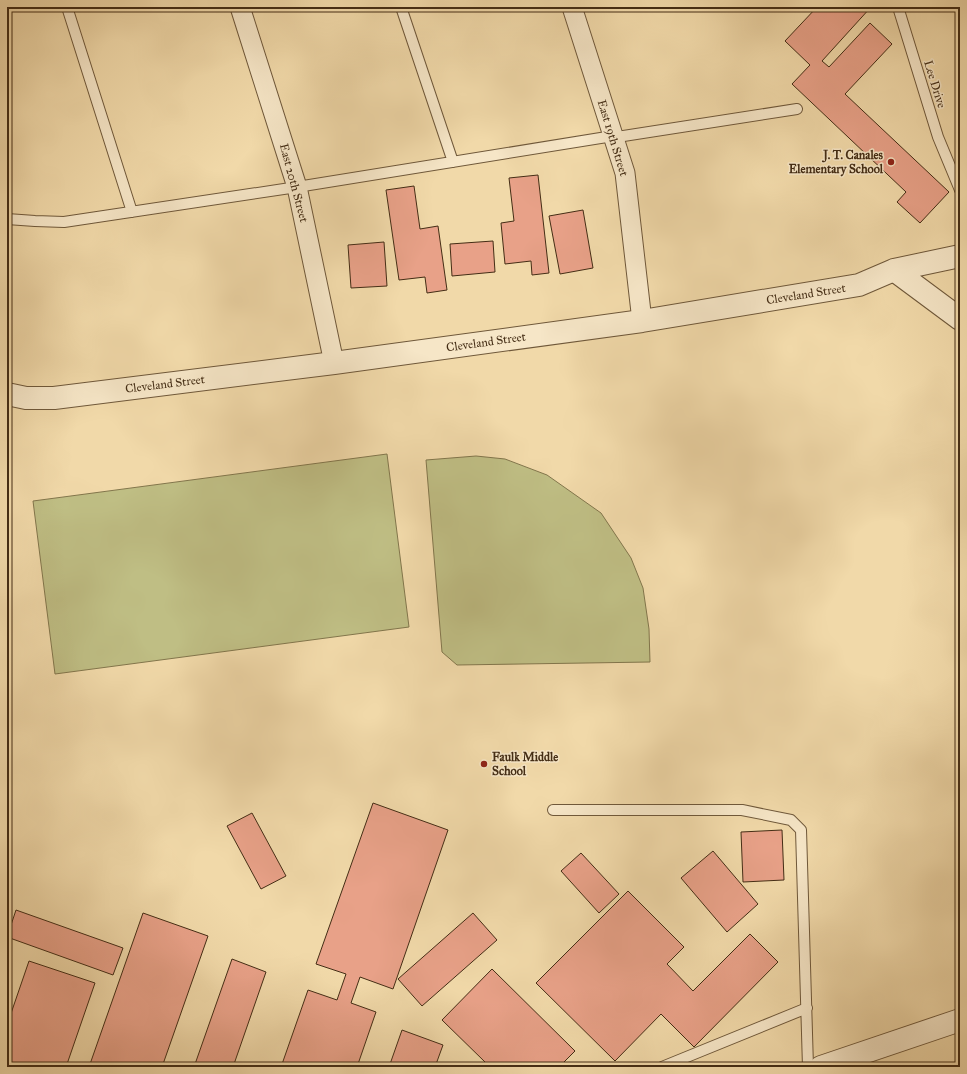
<svg xmlns="http://www.w3.org/2000/svg" width="967" height="1074" font-family="'IM FELL Great Primer',serif">
<style>
.green{fill:#bfbe84;stroke:#82764c}
.building{fill:#e8a188;stroke:#442d15}
.lines{fill:none;stroke-linecap:round;stroke-linejoin:round}
.service-casing{stroke:#6f583a;stroke-width:12}
.minor-casing{stroke:#6f583a;stroke-width:21}
.tertiary-casing{stroke:#6f583a;stroke-width:24}
.service{stroke:#f6e6c7;stroke-width:10}
.minor{stroke:#f6e6c7;stroke-width:19}
.tertiary{stroke:#f6e6c7;stroke-width:22}
.poi-dot{fill:#8f2418;stroke:#f6e6c7;stroke-width:1.5}
.labels{text-anchor:middle;stroke-width:3;stroke-linejoin:round;paint-order:stroke}
.street-label{font-size:12px;fill:#442d15;stroke:#f6e6c7}
.poi-label{font-size:12px;font-weight:bold;fill:#442d15;stroke:#f6e6c7;text-anchor:end}
</style>
<rect width="100%" height="100%" fill="#f1d9a9"/>
<filter id="stains"><feTurbulence type="fractalNoise" baseFrequency=".005" numOctaves="4"/><feColorMatrix values="0 0 0 0 .2 0 0 0 0 .09 0 0 0 0 .02 0 0 0 .5 -.17"/></filter>
<radialGradient id="worn" r=".72"><stop offset=".6" stop-color="#630" stop-opacity="0"/><stop offset="1" stop-color="#630" stop-opacity=".3"/></radialGradient>
<path class="green" d="M387 454 409 627 55 674 33 501Z
M476 456 505 459 547 475 601 513 631 558 643 588 649 629 650 662 457 665 442 652 426 460Z"/>
<path class="building" d="M817 7H871L822 61 829 67 870 23 892 44 845 94 949 192 920 223 897 202 906 192 792 84 810 65 785 41Z
M538 175 549 273 532 275 531 261 505 264 501 223 514 221 509 178Z
M414 186 420 229 438 226 447 290 427 293 425 277 399 280 386 190Z
M583 210 593 268 560 274 549 216Z
M493 241 495 272 452 276 450 244Z
M384 242 387 286 351 288 348 245Z
M373 803 448 830 393 989 360 977 351 1003 376 1012 357 1067H281L308 990 337 1000 346 974 316 964Z
M252 813 286 876 261 889 227 826Z
M782 830 784 880 743 882 741 832Z
M713 851 758 904 727 932 681 878Z
M581 853 619 894 599 913 561 871Z
M628 891 684 947 667 964 693 991 750 934 778 962 694 1047 661 1014 615 1061 536 983Z
M16 910 123 948 113 975 7 937Z
M143 913 208 936 162 1067H89Z
M473 913 497 940 422 1006 398 979Z
M232 959 266 972 233 1067H194Z
M29 961 95 983 66 1067H7V1025Z
M492 969 575 1051 559 1067H480L485 1062 442 1020Z
M402 1030 443 1045 435 1067H389Z"/>
<g class="lines">
<g class="service-casing">
<path id="service" d="M67 7 132 212
M401 7 453 162
M898 7 938 137 960 190
M7 219 35 221 64 222 297 187 613 136 617 137 797 109
M553 810H742L791 820 801 830 808 1067
M662 1067 807 1008"/>
</g>
<g class="minor-casing">
<path id="minor" d="M240 7 297 187 334 363
M572 7 625 173 642 321"/>
</g>
<g class="tertiary-casing">
<path id="tertiary" d="M894 270 960 319
M7 394 26 398H54L334 363 642 321 859 285 894 270 960 256
M821 1067 960 1020"/>
</g>
<use href="#service" class="service"/>
<use href="#minor" class="minor"/>
<use href="#tertiary" class="tertiary"/>
</g>
<g class="poi-dot">
<circle cx="891" cy="162" r="4"/>
<circle cx="484" cy="764" r="4"/>
</g>
<g class="labels">
<g class="street-label">
<text transform="translate(935 84) rotate(73)" y="4">Lee Drive</text>
<text transform="translate(613 138) rotate(73)" y="4">East 19th Street</text>
<text transform="translate(294 183) rotate(75)" y="4">East 20th Street</text>
<text transform="translate(806 294) rotate(-9)" y="4">Cleveland Street</text>
<text transform="translate(486 342) rotate(-8)" y="4">Cleveland Street</text>
<text transform="translate(165 384) rotate(-7)" y="4">Cleveland Street</text>
</g>
<g class="poi-label">
<text x="883" y="159">J. T. Canales<tspan x="883" dy="14">Elementary School</tspan></text>
<text x="492" y="761" text-anchor="start">Faulk Middle<tspan x="492" dy="14">School</tspan></text>
</g>
</g>
<rect width="967" height="1074" fill="none" stroke="#f1d9a9" stroke-width="24"/>
<rect x="8" y="8" width="951" height="1058" fill="none" stroke="#442d15" stroke-width="2"/>
<rect x="12" y="12" width="943" height="1050" fill="none" stroke="#442d15"/>
<rect width="100%" height="100%" filter="url(#stains)"/>
<rect width="100%" height="100%" fill="url(#worn)"/>
</svg>
